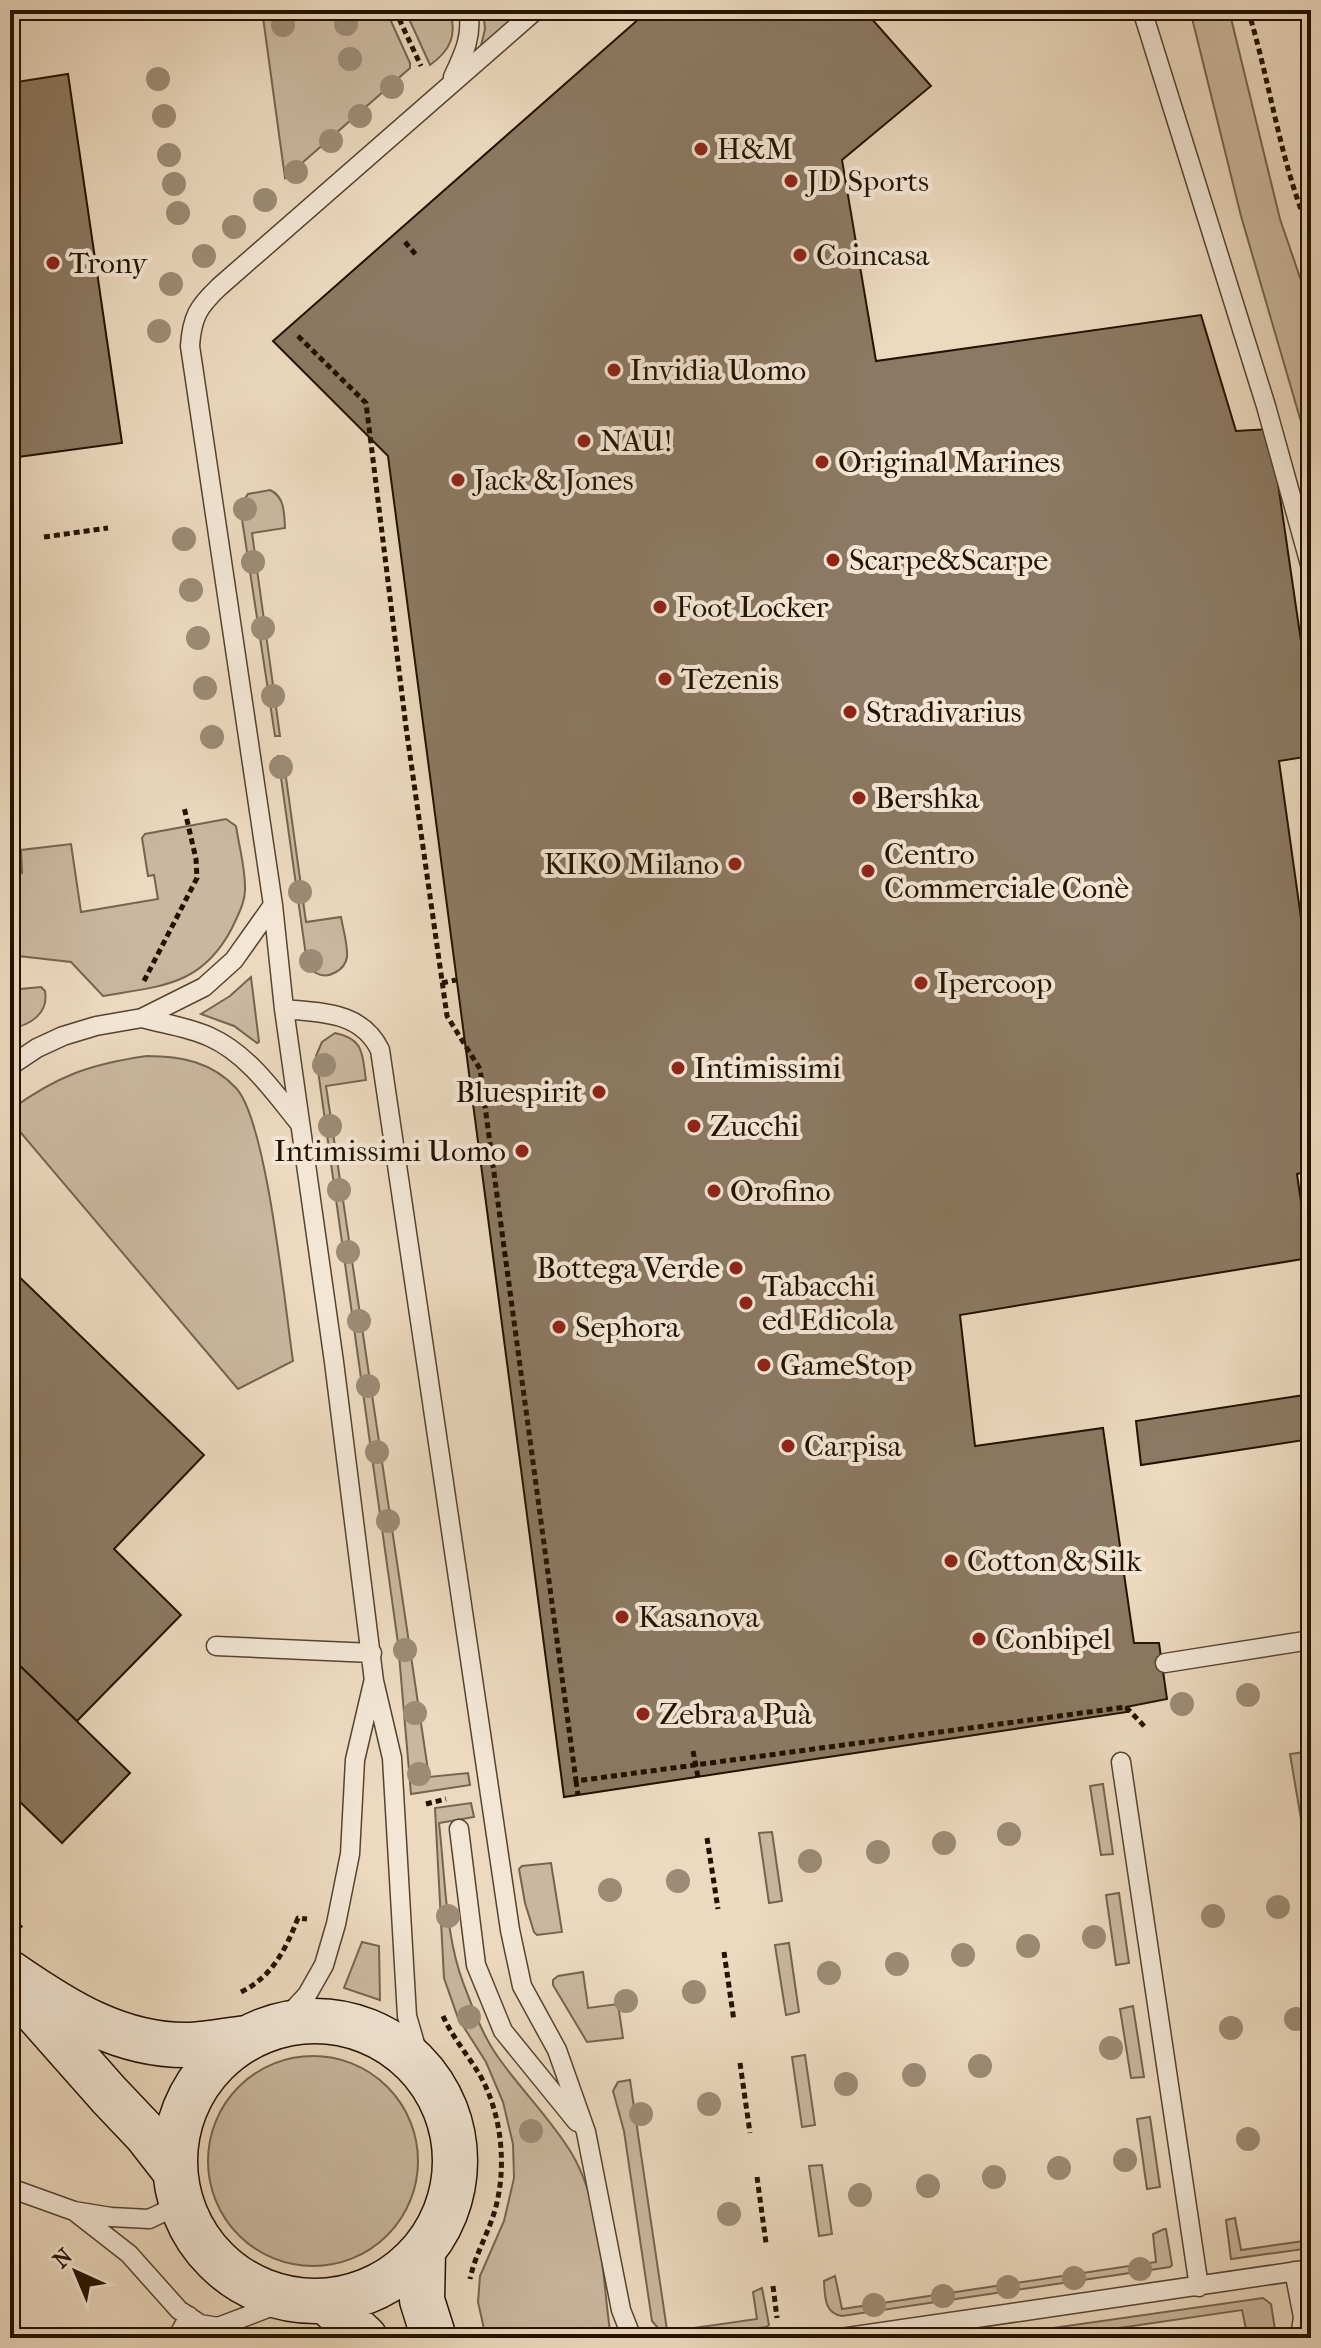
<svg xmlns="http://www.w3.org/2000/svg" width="1321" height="2348" font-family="'IM FELL French Canon',serif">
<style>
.green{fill:#cab79f;stroke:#766450;stroke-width:2}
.building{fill:#8c7963;stroke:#231200;stroke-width:2}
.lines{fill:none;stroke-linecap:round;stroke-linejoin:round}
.lane-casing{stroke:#554430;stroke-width:21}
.secondary-casing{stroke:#231200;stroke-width:47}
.path{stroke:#231200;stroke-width:5;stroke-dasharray:6 4;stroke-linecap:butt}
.lane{stroke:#f3e6d5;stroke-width:18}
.secondary{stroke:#f3e6d5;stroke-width:44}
.tree{fill:#9d8b75}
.poi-dot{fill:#8f2418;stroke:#f3e6d5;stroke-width:3}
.labels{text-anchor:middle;stroke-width:8;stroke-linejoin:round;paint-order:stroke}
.poi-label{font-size:30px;fill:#231200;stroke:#f3e6d5;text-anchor:start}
</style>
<rect width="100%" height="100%" fill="#ecd9bf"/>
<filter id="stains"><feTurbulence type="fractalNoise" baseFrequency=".0025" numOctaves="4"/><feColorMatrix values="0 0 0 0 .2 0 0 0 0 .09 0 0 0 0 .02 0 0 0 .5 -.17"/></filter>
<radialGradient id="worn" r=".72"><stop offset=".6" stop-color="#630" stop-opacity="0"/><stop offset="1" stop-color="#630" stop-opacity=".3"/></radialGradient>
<path class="green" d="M262 10H386L410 63V68L285 178Z
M405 10H450C457 35 451 50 430 65Z
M483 10H532L479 54 485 29Z
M1190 10H1229L1280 219 1311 310V437L1306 439 1241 216Z
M270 490C285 497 284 513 285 528L252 533 280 736H275L240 506 248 494Z
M278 756H283L306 922 341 917C343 929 348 945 347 957 345 970 328 980 316 973 310 970 308 962 306 956Z
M226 819 236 826C239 846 245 867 245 887 246 901 238 915 232 928 202 986 161 986 103 996L71 962 10 955V869L22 873 21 850 71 844 81 912 158 899 154 875 148 876 142 838 145 834Z
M251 977 259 1042 257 1043 234 1026 201 1014 230 996Z
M41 987 45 991C49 1014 30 1025 10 1029V990Z
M335 1033C365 1039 362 1055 366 1080L326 1086 429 1777 468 1773 470 1785 411 1794 398 1643 316 1056 322 1042Z
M147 1056C181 1056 212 1062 236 1088 267 1121 285 1308 293 1361L238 1389 10 1120V1110C57 1076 90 1064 147 1056Z
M1311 1751V1824L1302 1825 1290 1754Z
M1103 1784 1113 1854 1101 1855 1090 1786Z
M471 1803 474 1817 439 1823C445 1874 445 1937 464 1985 473 2009 483 2036 498 2057 521 2090 551 2119 572 2154 602 2205 602 2274 610 2331L613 2338H486L478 2302 480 2276 504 2221 514 2178 513 2144 503 2102 486 2062 458 2018 444 1978 435 1808Z
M772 1832 782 1901 769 1903 759 1833Z
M551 1863 562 1932 537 1935 534 1932 525 1903 519 1869 522 1866Z
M1119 1893 1129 1963 1116 1965 1106 1895Z
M362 1942 379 1946 380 2000 344 1988Z
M789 1943 799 2012 786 2015 775 1945Z
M583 1972 588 2008 618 2004 623 2038 587 2042 553 1985V1980L558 1976Z
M1133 2006 1144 2077 1131 2078 1120 2009Z
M805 2055 815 2125 802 2127 792 2057Z
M208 2161a105 105 0 1 1 210 0a105 105 0 1 1-210 0Z
M630 2080 667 2330 673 2331 757 2319 753 2292 762 2288 769 2325 766 2327 671 2338 664 2335 652 2321 624 2131 613 2091 618 2082Z
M1150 2117 1160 2187 1147 2189 1137 2119Z
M822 2165 832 2234 819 2236 809 2166Z
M1235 2218 1241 2250 1311 2240V2248L1231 2259 1226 2220Z
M1164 2229H1166L1172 2265 1170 2267 842 2316C824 2313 825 2297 824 2281L835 2276 842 2309 1156 2262 1153 2234Z
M1263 2298 1271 2304 1276 2336 1273 2338H1248L1242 2310 1050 2338H983Z"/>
<path class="building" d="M649 10H864L931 86 842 160 876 361 1201 315 1236 431 1270 429 1301 641 1305 757 1279 761 1311 989V1171L1297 1174 1309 1258 960 1315 975 1446 1103 1428 1134 1643H1159L1167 1699 1126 1707 1127 1712 564 1797 388 456 273 341Z
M68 74 122 443 10 458V83Z
M10 1268 204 1455 114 1549 181 1615 77 1721 10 1656Z
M1311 1394V1439L1141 1465 1136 1421Z
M10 1656 130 1773 62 1843 10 1792Z"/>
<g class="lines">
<g class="lane-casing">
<path id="lane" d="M1142 10 1266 406 1311 568
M453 77C464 54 473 35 468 10
M284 1009C321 1013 361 1011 380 1050L510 1930 522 1986 557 2050 586 2132 621 2310 632 2338
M142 1018C164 1024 189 1027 210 1037 248 1054 274 1092 300 1124
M10 1066 37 1048 63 1036 96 1026 142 1018 204 987 234 960 273 905
M216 1646 372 1653
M1165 1663 1311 1640
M1121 1762 1199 2287
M459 1829 476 1965 503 2031 577 2122
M280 2024 307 1995 324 1965 336 1924 350 1854 355 1760 373 1683
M422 2068 407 2016 392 1758 374 1681 334 1362 284 1009 273 905 190 346C192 317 198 307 219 287L536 10
M10 2188 74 2211 111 2217 149 2219 166 2211 178 2196
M74 2211 129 2254 179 2310 200 2324 218 2327 289 2300
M1294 2271 1303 2317 1300 2338
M177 2338 189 2316
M841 2338 1311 2269"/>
</g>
<g class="secondary-casing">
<path id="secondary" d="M10 1973C65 2011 121 2047 191 2045 209 2044 228 2040 246 2038
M25 2000 109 2095 146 2134 174 2170
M175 2161a140 140 0 1 1 280 0a140 140 0 1 1-280 0Z
M423 2251 422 2300 434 2338
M326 2301 365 2338"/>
</g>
<path class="path" d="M395 10 421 66
M1248 10C1271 85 1280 163 1311 235
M405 242 417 256
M298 336 366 403 406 727 447 1016 480 1069 576 1781 1126 1707 1145 1727
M44 537 108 528
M144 981 197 878 196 859 184 807
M442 983 456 980
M693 1751 698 1777
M576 1781 578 1795
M426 1804 446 1799
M707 1838 718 1909
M10 1917 24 1931
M724 1952 734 2021
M241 1992C272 1977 286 1949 298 1918L307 1919
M443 2016C453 2039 470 2057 482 2079 502 2117 507 2168 495 2210 488 2234 475 2255 470 2279
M740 2063 750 2133
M757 2177 766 2243
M773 2286 777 2318"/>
<use href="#lane" class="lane"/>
<use href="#secondary" class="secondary"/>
</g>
<g class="tree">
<circle cx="346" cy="24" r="12"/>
<circle cx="283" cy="25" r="12"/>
<circle cx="350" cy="59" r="12"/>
<circle cx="158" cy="79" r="12"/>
<circle cx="392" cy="87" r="12"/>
<circle cx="164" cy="116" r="12"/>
<circle cx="360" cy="116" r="12"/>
<circle cx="331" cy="141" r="12"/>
<circle cx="169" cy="155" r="12"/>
<circle cx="296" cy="172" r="12"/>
<circle cx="174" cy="184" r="12"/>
<circle cx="265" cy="200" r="12"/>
<circle cx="178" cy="213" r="12"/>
<circle cx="234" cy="227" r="12"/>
<circle cx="204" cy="256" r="12"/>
<circle cx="171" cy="284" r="12"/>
<circle cx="159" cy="331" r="12"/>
<circle cx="245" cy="509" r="12"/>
<circle cx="184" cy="539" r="12"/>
<circle cx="253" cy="562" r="12"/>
<circle cx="191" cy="590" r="12"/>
<circle cx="263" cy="628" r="12"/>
<circle cx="198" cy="638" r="12"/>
<circle cx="205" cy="688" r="12"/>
<circle cx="273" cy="696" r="12"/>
<circle cx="212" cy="737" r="12"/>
<circle cx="281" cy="767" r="12"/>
<circle cx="300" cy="892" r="12"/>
<circle cx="311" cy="961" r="12"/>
<circle cx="324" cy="1065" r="12"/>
<circle cx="330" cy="1126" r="12"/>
<circle cx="339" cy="1190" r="12"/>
<circle cx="348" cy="1252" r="12"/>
<circle cx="359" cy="1321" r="12"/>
<circle cx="368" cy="1386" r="12"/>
<circle cx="377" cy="1452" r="12"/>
<circle cx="388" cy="1521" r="12"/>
<circle cx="405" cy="1650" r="12"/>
<circle cx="1248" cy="1695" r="12"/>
<circle cx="1182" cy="1704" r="12"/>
<circle cx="415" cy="1713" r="12"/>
<circle cx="419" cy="1774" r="12"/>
<circle cx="1009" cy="1834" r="12"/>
<circle cx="944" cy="1843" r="12"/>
<circle cx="878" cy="1852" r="12"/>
<circle cx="810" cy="1861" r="12"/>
<circle cx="678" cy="1881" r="12"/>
<circle cx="610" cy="1890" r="12"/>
<circle cx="1278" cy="1907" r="12"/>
<circle cx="448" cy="1916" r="12"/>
<circle cx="1213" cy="1916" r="12"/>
<circle cx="1094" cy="1937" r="12"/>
<circle cx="1028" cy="1946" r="12"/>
<circle cx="963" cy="1955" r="12"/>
<circle cx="897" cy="1964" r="12"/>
<circle cx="829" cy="1973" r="12"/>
<circle cx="694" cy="1992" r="12"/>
<circle cx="626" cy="2001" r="12"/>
<circle cx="469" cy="2017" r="12"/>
<circle cx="1296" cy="2019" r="12"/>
<circle cx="1231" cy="2028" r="12"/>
<circle cx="1111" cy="2048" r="12"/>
<circle cx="980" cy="2066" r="12"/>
<circle cx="914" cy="2075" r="12"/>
<circle cx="846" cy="2084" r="12"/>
<circle cx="709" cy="2104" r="12"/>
<circle cx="641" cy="2114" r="12"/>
<circle cx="531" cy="2131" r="12"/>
<circle cx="1248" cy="2139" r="12"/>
<circle cx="1125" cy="2160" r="12"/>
<circle cx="1059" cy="2168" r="12"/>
<circle cx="994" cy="2177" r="12"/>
<circle cx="928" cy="2186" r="12"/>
<circle cx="860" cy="2195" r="12"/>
<circle cx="729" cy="2214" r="12"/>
<circle cx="1140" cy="2269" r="12"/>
<circle cx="1074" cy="2278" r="12"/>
<circle cx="1008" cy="2287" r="12"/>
<circle cx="943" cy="2296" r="12"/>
<circle cx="874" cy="2305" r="12"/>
</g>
<g class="poi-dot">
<circle cx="701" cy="149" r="8"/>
<circle cx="791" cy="181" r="8"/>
<circle cx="800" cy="255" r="8"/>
<circle cx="53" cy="263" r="8"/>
<circle cx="614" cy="370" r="8"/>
<circle cx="584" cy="441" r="8"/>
<circle cx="822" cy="462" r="8"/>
<circle cx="458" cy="480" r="8"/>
<circle cx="833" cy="560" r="8"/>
<circle cx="660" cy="607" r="8"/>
<circle cx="665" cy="679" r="8"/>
<circle cx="850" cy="712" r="8"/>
<circle cx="859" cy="798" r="8"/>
<circle cx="735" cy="864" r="8"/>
<circle cx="868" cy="871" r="8"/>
<circle cx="921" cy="983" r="8"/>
<circle cx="678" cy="1068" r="8"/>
<circle cx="599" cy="1092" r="8"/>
<circle cx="694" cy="1126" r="8"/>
<circle cx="522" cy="1151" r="8"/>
<circle cx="714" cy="1191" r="8"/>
<circle cx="736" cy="1268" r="8"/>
<circle cx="746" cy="1303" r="8"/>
<circle cx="559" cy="1327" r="8"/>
<circle cx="764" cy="1365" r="8"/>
<circle cx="788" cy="1446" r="8"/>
<circle cx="951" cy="1561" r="8"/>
<circle cx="622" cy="1617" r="8"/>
<circle cx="979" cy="1639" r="8"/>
<circle cx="643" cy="1714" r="8"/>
</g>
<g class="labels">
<g class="poi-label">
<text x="717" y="159">H&amp;M</text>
<text x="807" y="191">JD Sports</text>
<text x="816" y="265">Coincasa</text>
<text x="69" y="273">Trony</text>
<text x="630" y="380">Invidia Uomo</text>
<text x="600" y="451">NAU!</text>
<text x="838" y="472">Original Marines</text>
<text x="474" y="490">Jack &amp; Jones</text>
<text x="849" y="570">Scarpe&amp;Scarpe</text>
<text x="676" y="617">Foot Locker</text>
<text x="681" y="689">Tezenis</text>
<text x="866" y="722">Stradivarius</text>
<text x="875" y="808">Bershka</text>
<text x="884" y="864">Centro<tspan x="884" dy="34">Commerciale Conè</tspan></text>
<text x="719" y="874" text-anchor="end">KIKO Milano</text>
<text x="937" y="993">Ipercoop</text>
<text x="694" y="1078">Intimissimi</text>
<text x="583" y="1102" text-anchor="end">Bluespirit</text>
<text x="710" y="1136">Zucchi</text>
<text x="506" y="1161" text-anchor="end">Intimissimi Uomo</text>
<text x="730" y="1201">Orofino</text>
<text x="720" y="1278" text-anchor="end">Bottega Verde</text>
<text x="762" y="1296">Tabacchi<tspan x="762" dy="34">ed Edicola</tspan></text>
<text x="575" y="1337">Sephora</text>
<text x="780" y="1375">GameStop</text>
<text x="804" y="1456">Carpisa</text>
<text x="967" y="1571">Cotton &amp; Silk</text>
<text x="638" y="1627">Kasanova</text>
<text x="995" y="1649">Conbipel</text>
<text x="659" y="1724">Zebra a Puà</text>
</g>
</g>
<rect width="1321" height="2348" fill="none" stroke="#ecd9bf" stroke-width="40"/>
<rect x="12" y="12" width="1297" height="2324" fill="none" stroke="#231200" stroke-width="4"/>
<rect x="20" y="20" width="1281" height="2308" fill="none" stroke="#231200" stroke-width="2"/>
<g transform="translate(76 2272) rotate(316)" stroke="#f3e6d5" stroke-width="6" paint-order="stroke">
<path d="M0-6L14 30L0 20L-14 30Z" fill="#231200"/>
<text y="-12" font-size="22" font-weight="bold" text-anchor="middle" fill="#231200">N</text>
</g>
<rect width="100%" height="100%" filter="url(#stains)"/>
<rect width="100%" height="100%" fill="url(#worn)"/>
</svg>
